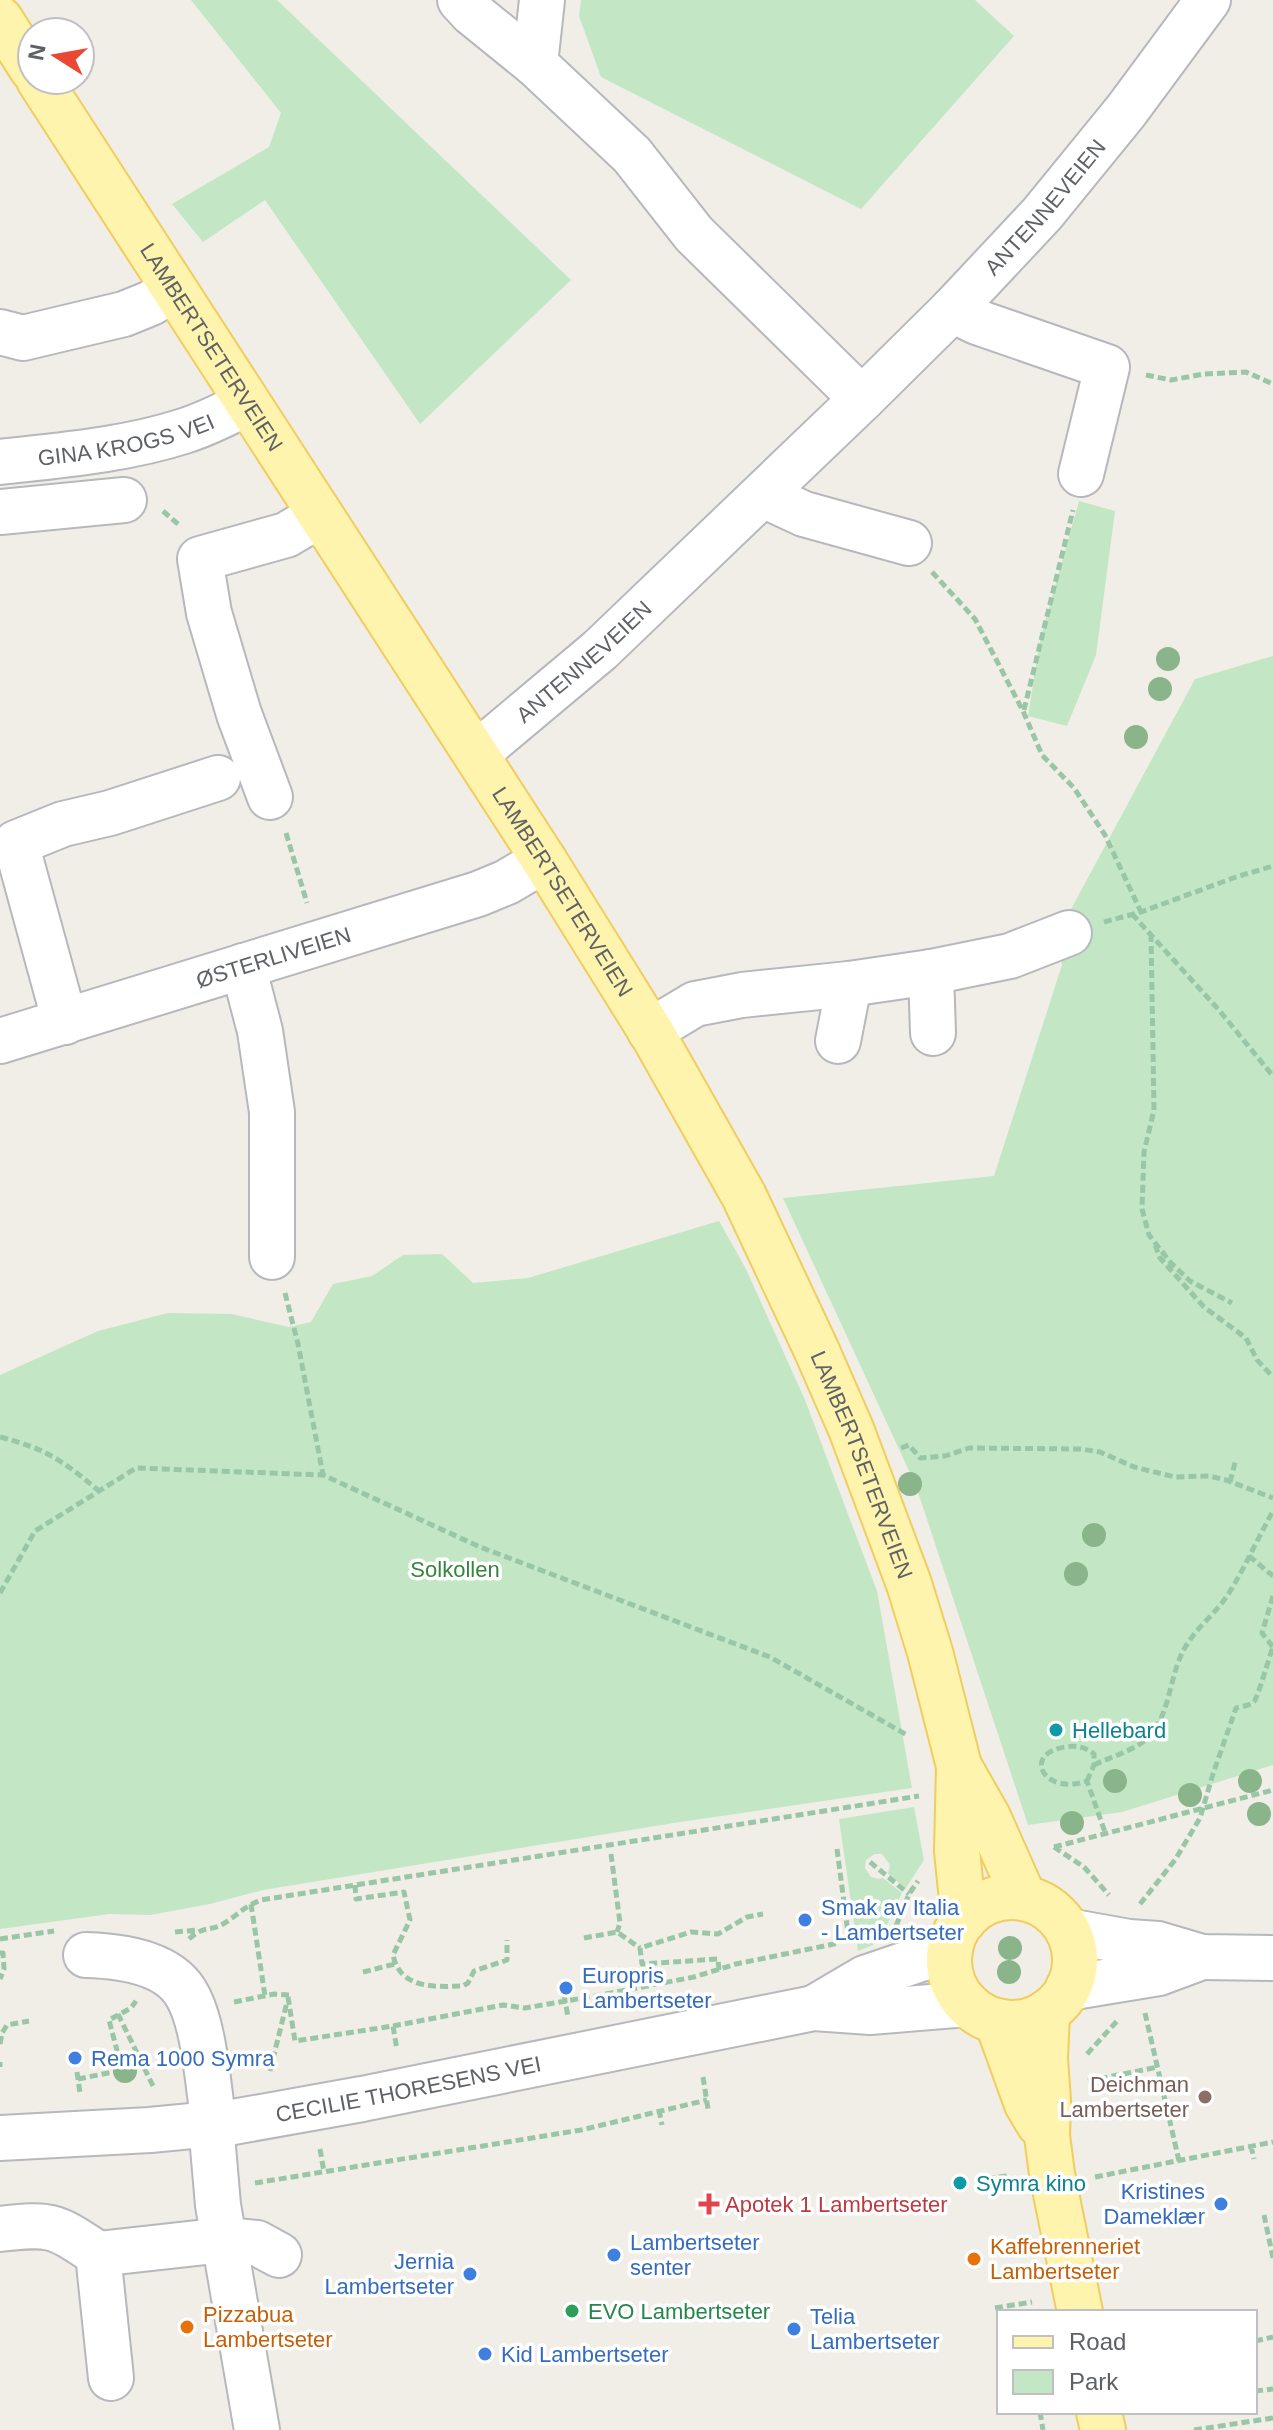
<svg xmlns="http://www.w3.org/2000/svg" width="1273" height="2430" font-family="Helvetica,sans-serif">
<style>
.green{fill:#c3e7c5}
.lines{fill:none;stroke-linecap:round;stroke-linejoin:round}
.minor-casing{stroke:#b7b8bd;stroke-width:48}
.major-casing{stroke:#f1cd5e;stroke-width:48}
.path{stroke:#9ac6a8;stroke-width:5;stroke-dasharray:8 4;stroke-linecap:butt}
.minor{stroke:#fff;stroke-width:44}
.major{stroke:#fef4ad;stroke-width:44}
.tree{fill:#8ab489}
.culture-dot{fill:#0f9aa8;stroke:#fff;stroke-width:3}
.shop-dot{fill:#3f7fe0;stroke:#fff;stroke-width:3}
.education-dot{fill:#8d6e63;stroke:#fff;stroke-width:3}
.health-dot{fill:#e0444e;stroke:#fff;stroke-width:3}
.food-dot{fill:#e8710a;stroke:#fff;stroke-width:3}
.leisure-dot{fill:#2e9e5b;stroke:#fff;stroke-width:3}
.labels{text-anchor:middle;stroke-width:7;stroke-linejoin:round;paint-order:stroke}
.street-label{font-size:22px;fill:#5e6166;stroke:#fff}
.park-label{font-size:22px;fill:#36853d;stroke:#fff}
.culture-label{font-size:22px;fill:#0d838f;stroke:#fff;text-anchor:start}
.shop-label{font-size:22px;fill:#366cbe;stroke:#fff;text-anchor:start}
.education-label{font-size:22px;fill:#785e54;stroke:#fff;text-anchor:end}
.health-label{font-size:22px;fill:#be3a42;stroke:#fff;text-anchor:start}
.food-label{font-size:22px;fill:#c56008;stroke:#fff;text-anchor:start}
.leisure-label{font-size:22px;fill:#27864d;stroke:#fff;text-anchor:start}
</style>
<rect width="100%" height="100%" fill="#f0eee6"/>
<path class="green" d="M191 0H277L571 280 420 424 265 200 203 242 172 204 269 147 281 113Z
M581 0H975L1014 36 861 209 601 77 579 16Z
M1079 501 1115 511 1096 655 1067 726 1028 716 1040 640Z
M1273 656V1765L1122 1812 1028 1825 916 1486 783 1198 994 1176 1062 965 1056 937 1195 679Z
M719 1221 746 1269 805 1400 877 1591 912 1788 680 1822 263 1890 210 1904 150 1915 109 1914 0 1929V1375L98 1331 168 1313 231 1314 289 1327 311 1322 333 1284 372 1276 403 1255 442 1254 473 1283 528 1278Z
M914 1807 924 1860 906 1888 888 1874 890 1865 882 1854H875L866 1860 865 1868 871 1877 878 1879 883 1878 902 1893 881 1937 873 1945 858 1951 839 1819Z"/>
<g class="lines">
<g class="minor-casing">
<g id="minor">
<path d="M460 0 472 13 535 64 632 155 694 234 862 399"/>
<path d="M535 64 542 0"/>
<path d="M952 310 977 322 1107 367 1081 474"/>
<path d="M0 332 23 338 124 314 151 303 173 289"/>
<path id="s1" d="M0 462C62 455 125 450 184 431 206 424 226 414 247 403"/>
<path d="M763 495 804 514 909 543"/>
<path d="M0 512 124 500"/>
<path id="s2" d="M476 754 600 650 862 399 952 310 1042 214 1126 111 1208 0"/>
<path d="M270 797 239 714 209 613 200 559 286 535 320 515"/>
<path d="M243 966 260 1031 272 1112V1257"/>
<path d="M931 972 933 1033"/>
<path d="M65 1022 16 843 63 824 110 813 218 778"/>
<path d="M650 1031 695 1004 742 995 849 984 931 972 1010 956 1069 933"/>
<path id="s3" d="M0 1041 478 894 507 882 544 860"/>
<path d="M838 1041 849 984"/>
<path d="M1068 1931 1129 1942 1158 1944 1202 1957 1273 1958"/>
<path d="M86 1955C120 1956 169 1962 187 1995 205 2026 208 2088 214 2124"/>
<path d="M1068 1988 1159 1973 1202 1957"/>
<path d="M814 2008 865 1978 950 1949"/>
<path d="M211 2124 218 2205 257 2430"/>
<path id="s4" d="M0 2138 150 2130 233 2122 362 2099 814 2008 870 2012 967 2004"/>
<path d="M0 2229C53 2223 54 2225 98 2254"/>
<path d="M111 2378 98 2254 224 2240 257 2243 279 2255"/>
</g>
</g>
<g class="major-casing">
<g id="major">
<path d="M0 19 32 69"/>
<path id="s5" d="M39 80 544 860 653 1035 744 1196 816 1349 851 1429 909 1584 930 1652 959 1766 957 1851 964 1920"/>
<path d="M960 1768 988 1817 1024 1898"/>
<circle cx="1012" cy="1960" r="63"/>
<path d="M1047 2012 1045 2059 1048 2101 1047 2136 1052 2174 1080 2312"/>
<path d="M997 2021 1027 2104 1039 2124"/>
<path d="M1099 2412 1103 2430"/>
</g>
</g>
<path class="path" d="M1146 375 1171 380 1204 374 1246 372 1273 384
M163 511 179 525
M932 572 975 619 1023 711 1042 755 1074 788 1105 835 1141 912
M1024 710 1073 510
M286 833 307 903
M1132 914 1218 1009 1273 1076
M1104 922 1141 912 1236 877 1273 866
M1151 934 1154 1110 1144 1152 1142 1209 1149 1235 1171 1263 1190 1281 1232 1303
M1155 1245 1160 1258 1204 1307 1246 1338 1257 1360 1273 1377
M285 1293 298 1344 323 1475
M0 1437C47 1449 63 1461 99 1491
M901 1448 909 1445 920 1458 945 1456 969 1448 1081 1449 1100 1452 1134 1467 1175 1477 1209 1476 1226 1480 1273 1498
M1230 1482 1236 1459
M1249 1556 1273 1576
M0 1593 35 1531 136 1468 323 1475 480 1547 770 1657 907 1735
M1273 1596 1262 1633 1273 1647
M1094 1765C1112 1756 1141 1749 1153 1732 1170 1709 1170 1677 1183 1651 1195 1628 1215 1615 1229 1593 1245 1567 1258 1538 1273 1511
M1087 1781 1094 1765V1754C1086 1747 1076 1745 1065 1747 1021 1754 1044 1796 1087 1781L1106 1835
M1054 1847 1273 1790
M1054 1847 1084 1867 1109 1895
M837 1849 849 1941
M611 1854 620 1923 617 1932
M870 1862 909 1894
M355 1885 356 1899 404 1892 410 1920 393 1955C400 1989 434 1987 463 1986L468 1983 474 1971 507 1960V1940
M251 1904 265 1996
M1140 1904 1175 1860 1200 1818 1213 1774 1236 1708C1241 1706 1250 1706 1254 1702 1258 1697 1269 1657 1273 1647
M896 1926 909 1894 918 1881
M175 1932 197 1930
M584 1938 617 1932 640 1948
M0 1939 54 1931
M189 1939C204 1925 209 1932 223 1924 238 1915 243 1907 261 1900L919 1796
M0 1953H3L4 1969 0 1979
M719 1970 718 1959 642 1964 640 1948 691 1932 718 1934 747 1917 763 1914
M363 1972 395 1964
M564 1995 568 2017
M288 1997 295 2041 393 2026 397 2050
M234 2002 274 1994 289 1995
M1145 2013 1179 2161
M118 2014 154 2088
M393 2026 503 2005 525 2008 595 1996 694 1977 736 1964 839 1943
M0 2044 2 2033 7 2025 29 2021
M1087 2054 1118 2020
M0 2062V2067
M270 2071 287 2002
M77 2072 80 2093
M703 2077 708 2109
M78 2079 118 2071 120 2062 109 2020 131 2008 136 2001
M1088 2081 1158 2067
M659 2110 662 2125
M1251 2146 1254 2159
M320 2149 324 2172
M1095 2177 1273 2142
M975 2180 1007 2176
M255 2183 581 2130 707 2100
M1264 2215 1273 2258
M995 2308 1032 2302
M1255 2341 1273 2337
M1255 2391 1273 2389
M1040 2412 1043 2430
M1194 2430 1273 2418"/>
<use href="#minor" class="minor"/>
<use href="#major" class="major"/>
</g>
<g class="tree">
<circle cx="1168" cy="659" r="12"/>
<circle cx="1160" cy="689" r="12"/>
<circle cx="1136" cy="737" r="12"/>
<circle cx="910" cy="1484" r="12"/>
<circle cx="1094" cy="1535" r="12"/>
<circle cx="1076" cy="1574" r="12"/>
<circle cx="1115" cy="1781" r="12"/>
<circle cx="1250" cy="1781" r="12"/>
<circle cx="1190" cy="1795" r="12"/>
<circle cx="1259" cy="1814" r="12"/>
<circle cx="1072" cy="1823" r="12"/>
<circle cx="1010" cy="1948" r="12"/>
<circle cx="1009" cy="1972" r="12"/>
<circle cx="125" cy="2071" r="12"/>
</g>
<g class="culture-dot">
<circle cx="1056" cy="1730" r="8"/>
<circle cx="960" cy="2183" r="8"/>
</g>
<g class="shop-dot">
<circle cx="805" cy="1920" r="8"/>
<circle cx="566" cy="1988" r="8"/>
<circle cx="75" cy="2058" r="8"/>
<circle cx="1221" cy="2204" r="8"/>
<circle cx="614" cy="2255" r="8"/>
<circle cx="470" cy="2274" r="8"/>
<circle cx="794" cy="2329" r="8"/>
<circle cx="485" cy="2354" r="8"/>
</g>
<circle class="education-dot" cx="1205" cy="2097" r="8"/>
<path class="health-dot" d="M705 2192h8v8h8v8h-8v8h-8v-8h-8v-8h8z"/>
<g class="food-dot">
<circle cx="974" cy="2259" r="8"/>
<circle cx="187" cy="2327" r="8"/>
</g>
<circle class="leisure-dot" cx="572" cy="2311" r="8"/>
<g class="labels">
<g class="street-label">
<text dy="8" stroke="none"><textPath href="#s2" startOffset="790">ANTENNEVEIEN</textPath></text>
<text dy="8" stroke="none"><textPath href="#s5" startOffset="318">LAMBERTSETERVEIEN</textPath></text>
<text dy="8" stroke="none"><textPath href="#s1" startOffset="128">GINA KROGS VEI</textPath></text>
<text dy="8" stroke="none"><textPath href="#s2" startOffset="142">ANTENNEVEIEN</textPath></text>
<text dy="8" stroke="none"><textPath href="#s5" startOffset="966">LAMBERTSETERVEIEN</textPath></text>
<text dy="8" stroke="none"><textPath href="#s3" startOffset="286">ØSTERLIVEIEN</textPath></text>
<text dy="8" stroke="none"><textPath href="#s5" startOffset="1614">LAMBERTSETERVEIEN</textPath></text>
<text dy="8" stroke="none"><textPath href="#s4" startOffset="412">CECILIE THORESENS VEI</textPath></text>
</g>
<g class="park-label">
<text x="455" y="1577">Solkollen</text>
</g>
<g class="culture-label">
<text x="1072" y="1738">Hellebard</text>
<text x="976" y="2191">Symra kino</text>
</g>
<g class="shop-label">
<text x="821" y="1915">Smak av Italia<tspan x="821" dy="25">- Lambertseter</tspan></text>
<text x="582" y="1983">Europris<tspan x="582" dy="25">Lambertseter</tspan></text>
<text x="91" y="2066">Rema 1000 Symra</text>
<text x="1205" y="2199" text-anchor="end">Kristines<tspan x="1205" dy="25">Dameklær</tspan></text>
<text x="630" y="2250">Lambertseter<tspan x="630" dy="25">senter</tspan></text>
<text x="454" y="2269" text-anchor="end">Jernia<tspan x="454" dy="25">Lambertseter</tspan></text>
<text x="810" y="2324">Telia<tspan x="810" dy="25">Lambertseter</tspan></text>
<text x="501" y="2362">Kid Lambertseter</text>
</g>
<g class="education-label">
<text x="1189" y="2092">Deichman<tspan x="1189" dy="25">Lambertseter</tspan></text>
</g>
<g class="health-label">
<text x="725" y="2212">Apotek 1 Lambertseter</text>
</g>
<g class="food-label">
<text x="990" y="2254">Kaffebrenneriet<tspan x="990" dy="25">Lambertseter</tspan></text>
<text x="203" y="2322">Pizzabua<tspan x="203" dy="25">Lambertseter</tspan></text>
</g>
<g class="leisure-label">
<text x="588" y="2319">EVO Lambertseter</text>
</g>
</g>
<rect x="997" y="2310" width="260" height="104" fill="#ffffff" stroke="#bfc0c2" stroke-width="2"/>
<rect x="1013" y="2336" width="40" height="12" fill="#fef4ad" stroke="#bfc0c2" stroke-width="2"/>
<text x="1069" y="2350" font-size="24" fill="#5e6166">Road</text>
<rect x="1013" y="2370" width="40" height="24" fill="#c3e7c5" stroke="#bfc0c2" stroke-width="2"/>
<text x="1069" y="2390" font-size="24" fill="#5e6166">Park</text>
<g transform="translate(56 56) rotate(281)"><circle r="38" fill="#ffffff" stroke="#bfc0c2" stroke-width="2"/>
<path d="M0-6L14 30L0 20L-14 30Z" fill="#e84834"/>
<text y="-12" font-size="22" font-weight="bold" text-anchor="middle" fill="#5e6166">N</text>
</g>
</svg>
